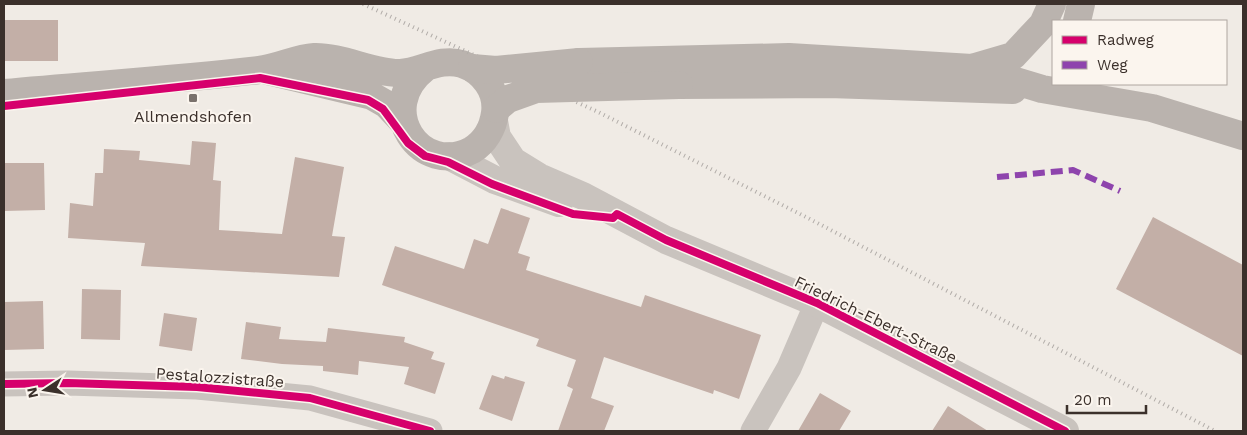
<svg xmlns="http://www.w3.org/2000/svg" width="1247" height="435" font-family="'Work Sans',sans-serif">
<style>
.building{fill:#c3afa7}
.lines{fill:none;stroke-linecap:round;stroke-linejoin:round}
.minor{stroke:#c9c3be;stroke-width:25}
.tertiary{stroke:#c9c3be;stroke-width:28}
.secondary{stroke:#bab3ae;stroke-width:28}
.rail{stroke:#b1aca8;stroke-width:4;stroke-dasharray:1 4;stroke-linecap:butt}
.secondary-bridge{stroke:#bab3ae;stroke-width:28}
.quiet{stroke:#8e44ad;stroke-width:6;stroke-dasharray:12 6;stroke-linecap:butt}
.cycleway-casing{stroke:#fbf5ee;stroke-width:11}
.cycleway{stroke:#d6006c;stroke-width:8}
.poi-dot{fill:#7a716c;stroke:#fbf5ee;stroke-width:2}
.labels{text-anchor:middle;stroke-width:4;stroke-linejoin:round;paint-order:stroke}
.poi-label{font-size:16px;fill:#3b302b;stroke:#fbf5ee}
.street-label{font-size:16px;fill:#3b302b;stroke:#fbf5ee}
</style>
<rect width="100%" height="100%" fill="#f0ebe5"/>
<path class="building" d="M4 20H58V61H4Z
M192 141 216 143 213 180 221 181 219 230 282 234 295 157 344 167 332 236 345 237 339 277 141 266 145 243 68 238 70 203 93 206 95 173H103L104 149 140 151 139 160 190 165Z
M4 163H44L45 210 4 211Z
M501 208 530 218 518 253 530 257 526 270 641 307 645 295 761 335 739 399 714 390 713 394 604 357 591 398 614 406 604 431H558L573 389 567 386 576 360 536 346 539 339 382 285 395 246 464 269 474 239 488 244Z
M1153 217 1243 265V356L1116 289Z
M82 289 121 290 120 340 81 339Z
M43 301 44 349 4 350V302Z
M164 313 197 318 192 351 159 346Z
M246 322 281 327 279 339 326 342 328 328 405 337 404 342 434 352 431 359 445 363 435 394 404 384 409 367 359 361 358 375 323 371V366L282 364 241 359Z
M492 375 504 379 505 376 525 382 512 421 479 409Z
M820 393 851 411 839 431H798Z
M948 406 988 431H932Z"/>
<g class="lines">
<path class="minor" d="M4 384 68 383 197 387 310 398 430 431
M753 431 789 368 817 303"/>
<path class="tertiary" d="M494 121 497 137 513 161 539 177 583 196 666 240 817 303 1065 431
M449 156 495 180 559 203"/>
<path class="secondary" d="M1077 21 1081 4
M579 62 789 57 972 68 1042 89 1152 108 1243 136
M972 68 1013 56 1043 24 1052 4
M267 71 372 96 386 104 403 122
M679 85 829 84 1013 90
M4 93C89 85 174 80 259 70 278 68 296 58 314 57 340 56 376 74 400 73 421 72 440 57 462 64 483 71 498 91 495 113 493 128 485 142 472 150 421 178 373 109 425 68"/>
<path class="rail" d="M363 4 596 111 804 216 1215 431"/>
<path class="secondary-bridge" d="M472 68 496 70 579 62
M496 109 508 99 536 89 679 85"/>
<path class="quiet" d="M997 177 1073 170 1120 191"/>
<g class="cycleway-casing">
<path id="cycleway" d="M4 106 260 78 368 100 383 109 408 143 425 156 448 162 492 184 573 214 613 218 617 214 666 240 817 303 1065 431
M4 384 68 383 197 387 310 398 430 431"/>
</g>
<use href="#cycleway" class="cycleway"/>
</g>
<rect class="poi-dot" x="188" y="93" width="10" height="10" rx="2.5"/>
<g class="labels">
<g class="poi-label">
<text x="193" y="122">Allmendshofen</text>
</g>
<g class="street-label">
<text transform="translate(876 319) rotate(26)" y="6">Friedrich-Ebert-Straße</text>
<text transform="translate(220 377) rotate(4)" y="6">Pestalozzistraße</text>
</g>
</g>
<rect width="1247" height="435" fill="none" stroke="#3b302b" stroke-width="10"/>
<rect x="1052" y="20" width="175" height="65" fill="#fbf5ee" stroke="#aea6a0"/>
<rect x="1062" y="36" width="25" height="8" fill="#d6006c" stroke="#aea6a0"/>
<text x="1097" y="45" font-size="15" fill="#3b302b">Radweg</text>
<rect x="1062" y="61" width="25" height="8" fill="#8e44ad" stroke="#aea6a0"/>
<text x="1097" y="70" font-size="15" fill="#3b302b">Weg</text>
<g transform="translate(45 390) rotate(258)" stroke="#fbf5ee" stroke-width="4" paint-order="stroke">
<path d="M0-4L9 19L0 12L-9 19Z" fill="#3b302b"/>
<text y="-8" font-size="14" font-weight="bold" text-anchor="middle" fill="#3b302b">N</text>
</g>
<path d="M1067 405v8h79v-8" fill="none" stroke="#3b302b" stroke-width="2.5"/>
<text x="1074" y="405" font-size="15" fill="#3b302b" stroke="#fbf5ee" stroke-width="4" paint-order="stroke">20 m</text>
</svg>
